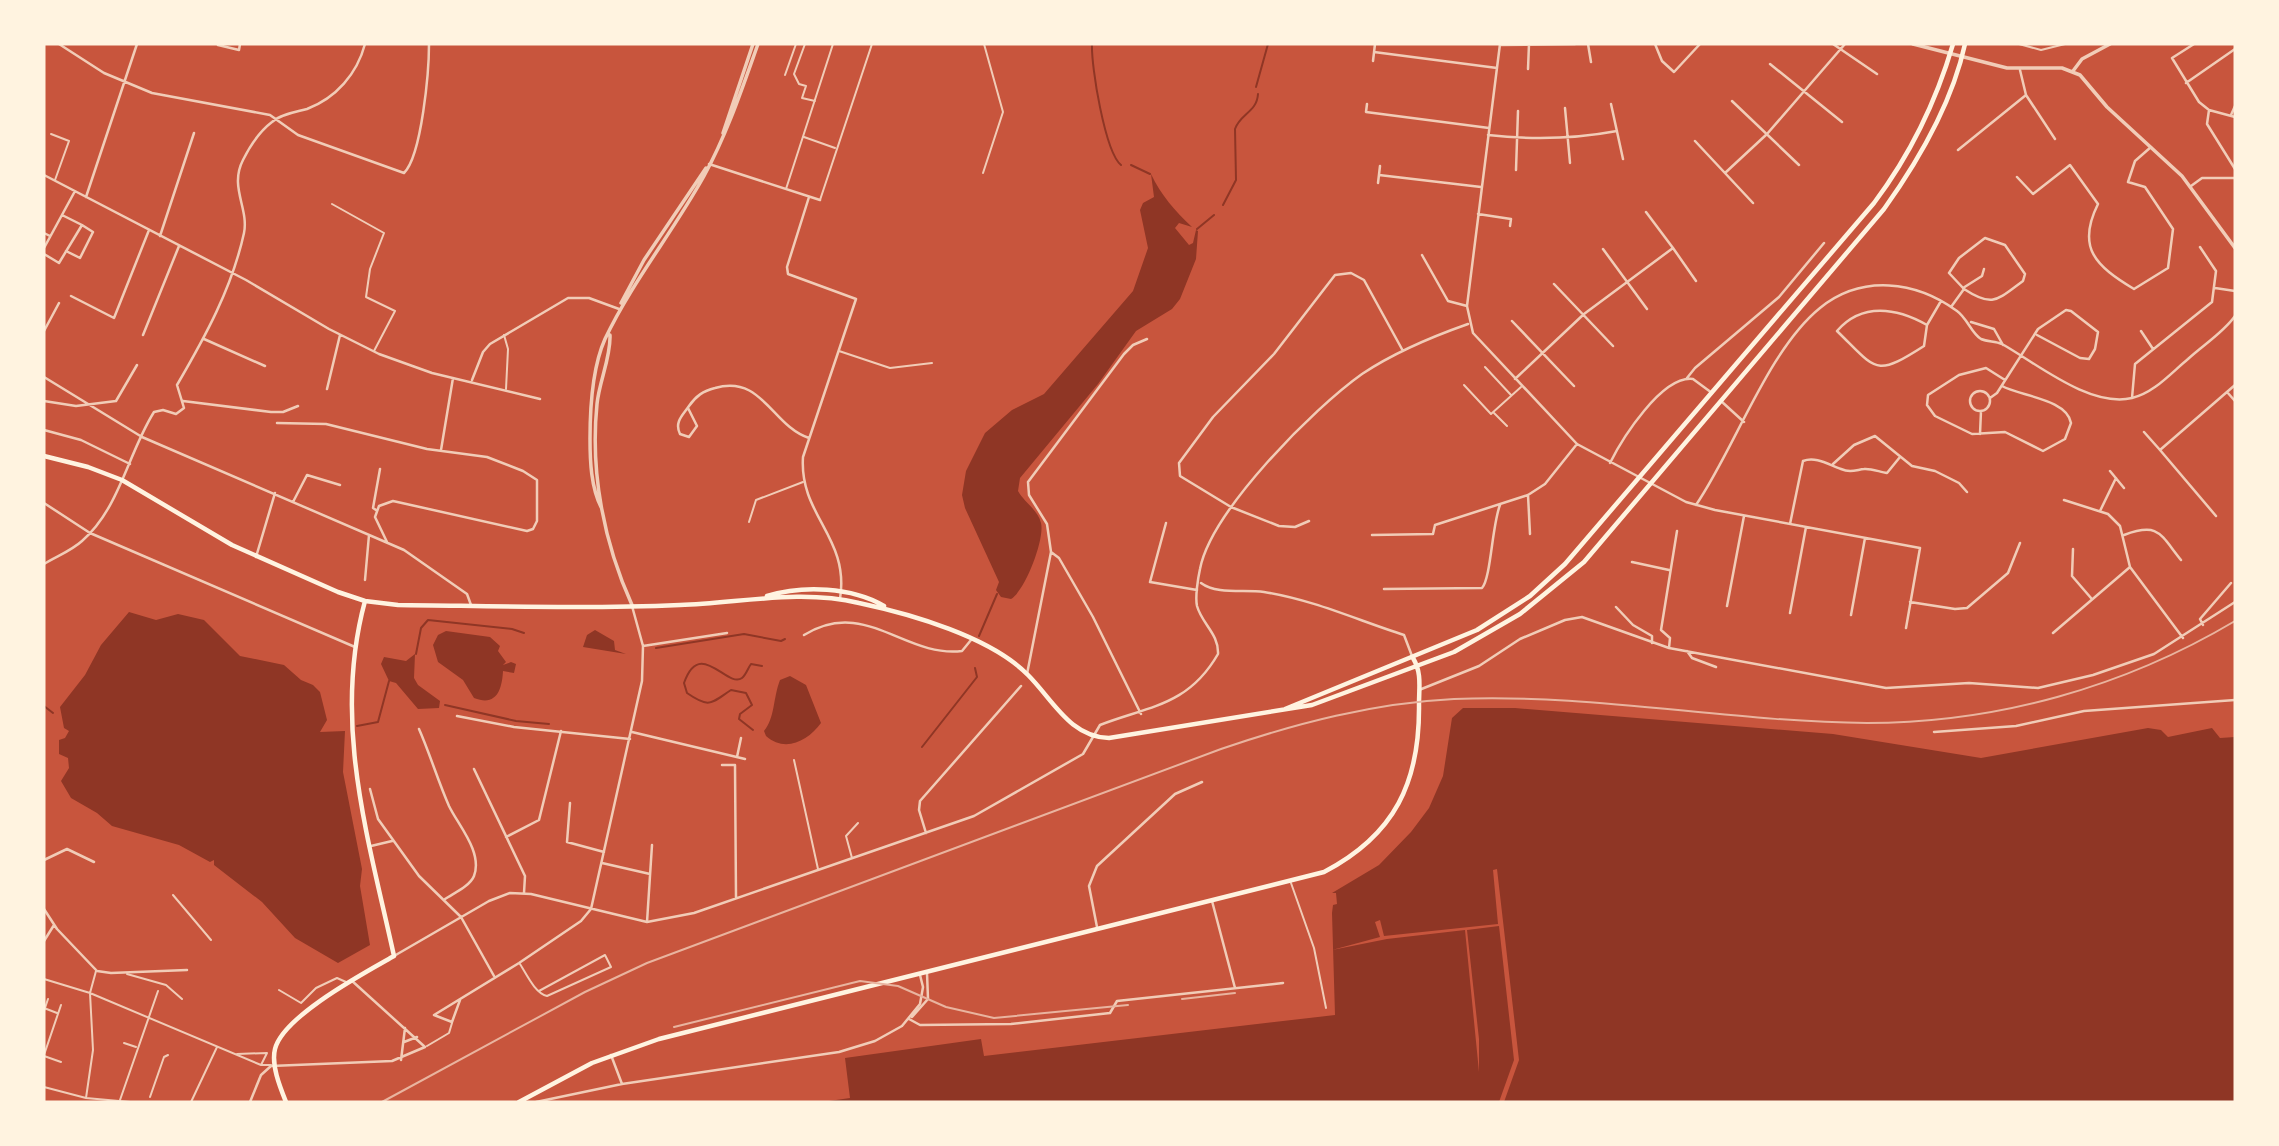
<svg xmlns="http://www.w3.org/2000/svg" width="2279" height="1146" font-family="'DejaVu Sans',sans-serif">
<style>
.water{fill:#8f3625}
.pier{fill:#c8553d}
.lines{fill:none;stroke-linecap:round;stroke-linejoin:round}
.stream{stroke:#8f3625;stroke-width:2}
.service{stroke:#f1ccb7;stroke-width:2}
.pedestrian{stroke:#f1ccb7;stroke-width:2}
.minor{stroke:#f1ccb7;stroke-width:2.5}
.tertiary{stroke:#f1ccb7;stroke-width:3.5}
.secondary{stroke:#fff3e0;stroke-width:4.5}
.rail{stroke:#e9b49f;stroke-width:2}
</style>
<rect width="100%" height="100%" fill="#c8553d"/>
<path class="water" d="M1151 174C1161 195 1175 211 1192 227L1179 223 1175 228 1189 245 1193 243 1196 230 1198 231 1196 259 1180 299 1172 309 1136 331 1098 384 1020 478 1018 491C1024 502 1038 510 1041 523 1045 539 1025 591 1011 599L1001 597 996 590 999 582 965 508 962 495 966 471 985 433 1012 410 1044 394 1133 291 1148 248 1140 210 1143 203 1154 197Z
M129 612 156 620 178 614 204 620 240 656 284 665 301 680 313 685 320 692 327 720 320 732 345 731 343 772 362 869 360 886 370 945 338 963 295 938 262 902 214 865V860L210 862 179 845 112 826 97 813 71 798 61 781 69 768 68 758 59 754V740L65 738 69 731 64 728 60 707 85 675 101 645Z
M595 630 614 641 615 650 626 654 583 647 587 635Z
M446 631 490 637 500 646 498 651 506 662 503 665 511 662 516 664 514 673 503 671C502 689 497 707 474 698L463 680 438 662 433 645 438 635Z
M415 654 414 678 418 685 440 701 439 708 418 709 396 683 389 681 381 664 384 657 406 661Z
M790 676 806 685 821 723C808 741 785 753 766 736L764 731C775 718 773 698 780 680Z
M1463 708H1515L1833 734 1981 758 2148 728 2161 730 2168 737 2212 728 2220 738 2235 737V1102H822L850 1098 845 1058 981 1039 984 1056 1335 1015 1332 913 1333 905 1337 904 1336 893H1332L1379 865 1411 832 1429 808 1443 776 1452 718Z"/>
<path class="pier" d="M1497 869 1519 1060 1504 1102H1499L1514 1060 1499 926 1467 930 1479 1039V1072L1465 930 1387 939 1332 950 1380 937 1375 922 1380 920 1384 936 1498 924 1493 870Z"/>
<g class="lines">
<path class="stream" d="M1092 44C1091 66 1105 152 1121 165
M1256 87 1268 44
M1131 165 1150 174
M1223 205 1236 180 1235 129C1240 114 1257 112 1258 94
M1197 229 1214 215
M979 636 997 594
M656 648 744 634 781 641 785 639
M416 654 421 628 428 620 512 629 524 633
M445 705 516 721 549 724
M44 706 53 713
M357 726 378 722 389 681
M753 730 739 719 740 714 752 705 746 693 731 690C711 703 710 709 687 693L684 683C700 637 727 689 742 678 746 675 748 668 751 664L762 666
M922 747 977 677 975 668"/>
<path class="service" d="M805 44 794 74 799 84 806 86 802 98 815 101
M2019 44 2041 50 2065 44
M785 75 796 44
M51 134 69 141 55 180
M804 137 835 148
M983 173 1003 112 984 44
M786 189 833 44
M820 200 872 44
M332 204 384 233 370 269 366 297 395 311 374 351
M504 335 508 349 506 389
M839 351 890 368 932 363
M1485 367 1511 395
M1464 385 1491 414 1521 387
M1494 413 1507 426
M749 522 756 500 803 482
M794 760 818 869
M852 858 846 836 858 823
M1291 883 1314 948 1326 1008
M173 895 211 940
M520 964C527 975 535 993 547 996L611 967 605 955 539 991
M279 990 301 1003 316 988 337 978 346 982
M44 1008 57 1013
M44 1011 48 999
M427 1046 449 1033 452 1023
M44 1055 61 1005
M44 1056 61 1062"/>
<path class="pedestrian" d="M127 974 166 985 182 999
M44 979 90 993 261 1065H271
M124 1043 136 1047
M237 1054 267 1053 261 1065
M44 1087 86 1098 130 1102
M150 1097 164 1057 168 1055
M86 1098 93 1050 90 993 96 971
M120 1100 158 991
M191 1102 217 1047"/>
<path class="minor" d="M59 44 104 73 152 93 270 115 298 135 404 173C422 155 429 70 429 44
M1500 44 1467 306 1473 333 1577 444 1686 502 1715 510 1920 548 1906 628
M1588 44 1591 62
M1655 44 1662 61 1674 72 1700 44
M1833 44 1877 74
M2194 44 2172 58 2199 102 2209 110 2235 117
M218 45 239 50 240 44
M1500 45 1575 44
M1374 52 1497 68
M1373 61 1375 44
M1770 64 1842 122
M1528 69 1529 44
M2020 70 2026 95 2055 139
M2186 83 2235 49
M1732 101 1799 165
M1367 104 1366 112 1489 128
M1611 104 1623 159
M1565 108 1570 163
M2209 110 2207 124 2235 169
M2231 115 2235 106
M1488 135C1532 140 1574 139 1617 131
M1695 141 1753 203
M1958 150 2026 95
M709 164 820 200
M1516 170 1518 111
M1725 173 1767 134 1845 44
M44 175 246 280 329 329 379 354 432 373 540 399
M1379 175 1481 187
M2017 177 2033 194 2070 165 2098 204C2076 248 2096 266 2134 289L2168 268 2173 229 2145 187 2128 182 2135 161 2151 147
M1378 183 1380 166
M2191 186 2202 178H2235
M86 197 137 44
M809 197 787 267 788 274 856 299 803 457C799 516 850 537 840 599
M1646 212 1673 248
M1478 214 1511 219 1510 226
M44 233 50 236
M160 236 194 133
M44 248 75 191
M1603 249 1647 309
M66 251 80 258 93 232 82 225
M44 254 59 263 82 225 62 215
M1422 255 1448 301 1467 306
M1554 284 1613 346
M1963 288 1982 276 1984 269
M2215 288 2235 291
M71 296 114 318 149 230
M1951 307 1964 289C1993 308 1997 300 2023 281L2025 274 2005 245 1985 238 1959 258 1949 273 1964 289
M1512 321 1574 386
M1971 322 1994 329 2003 345
M1927 325C1897 308 1862 302 1837 331 1877 370 1874 378 1924 346L1927 325 1941 301
M44 331 59 303
M2141 331 2153 349
M143 335 179 246
M204 339 265 366
M44 377 142 437 404 550 467 594 471 605
M1687 378 1695 368 1779 297 1824 243
M1515 379 1584 314 1673 248 1696 281
M472 380 483 352 490 344 568 298H589L619 309
M2002 386C2020 396 2067 399 2071 423L2065 439 2043 451 2005 432 1972 434 1935 416 1927 405 1928 395 1959 375 1986 368 2005 380
M327 389 340 335
M1970 401a10 10 0 1 1 20 0a10 10 0 1 1-20 0Z
M2227 392 2235 401
M1990 398 1997 393 2038 329 2066 310 2071 311 2098 332 2095 349 2089 359 2080 358 2037 335
M2132 398 2135 364 2212 302 2216 271 2200 247
M44 401 76 406 116 401 137 365
M183 401 271 412H283L298 406
M1721 401 1744 422
M688 408 697 426 689 437 680 434C674 422 683 415 689 406 696 396 703 391 715 388 762 374 772 426 809 438
M277 423 326 424 427 449 487 457 523 471 537 480V521L533 529 527 531 393 501 379 506 375 517 387 542
M44 430 81 440 130 464
M2144 432 2160 450
M1980 434 1981 411
M441 450 453 378
M1610 463C1622 439 1662 375 1693 379L1712 393
M1833 464 1854 445 1875 436 1912 466 1935 471 1959 483 1967 492
M2110 471 2124 488
M1528 495 1530 534
M2064 500 2108 514 2120 526 2130 567 2183 638
M293 502 307 475 340 485
M44 503 90 533 355 647
M1696 505C1735 448 1768 350 1820 308 1862 274 1916 281 1957 311 1967 318 1972 334 1981 339 1988 342 1995 341 2002 344 2036 363 2090 408 2132 398 2154 393 2171 373 2188 359 2203 345 2223 333 2235 316
M376 510 373 508 380 469
M2100 511 2116 478
M2216 516 2160 450 2235 385
M1309 521 1295 527 1279 526 1231 507 1180 476 1179 463 1213 417 1274 354 1335 275 1351 273 1364 280 1403 351
M1166 523 1150 582 1197 590
M1790 524 1803 461C1816 456 1829 465 1841 469 1850 473 1856 470 1864 469 1870 468 1880 472 1887 473L1900 457
M1372 535 1433 534 1435 525 1528 495 1545 484 1577 444
M2124 535C2159 522 2160 534 2181 560
M2073 549 2072 576 2091 598
M1051 552 1059 558 1093 617 1141 714
M256 557 275 493
M1632 562 1669 570
M44 564C57 556 71 551 82 541 120 508 128 453 154 412L163 410 176 414 184 408 177 385C205 337 232 288 244 233 249 208 229 187 243 160 249 148 260 131 272 122 281 114 296 112 307 109 336 98 357 74 365 44
M365 580 369 535
M1201 583C1217 595 1245 589 1264 592 1314 600 1357 620 1404 635L1412 656
M1384 589 1482 588C1491 578 1492 525 1500 505
M1910 602 1955 609 1967 608 2008 573 2020 543
M1727 606 1744 516
M1616 607 1633 625 1652 636V643
M1790 613 1806 527
M1851 615 1865 538
M2203 625 2200 619 2231 583
M2053 633 2130 567
M804 635C865 597 904 658 962 651L971 640
M643 646 727 633
M1669 648 1670 638 1661 630 1677 531
M1687 651 1692 658 1716 667
M1027 674 1051 552 1047 524 1029 495 1028 482 1124 354 1133 345 1147 339
M1419 690 1479 666 1520 639 1565 620 1582 617 1669 648 1886 688 1969 683 2038 688 2093 675 2154 654 2235 602
M457 716 514 727 630 739
M419 729C430 754 438 781 449 806 458 825 483 852 474 876 470 886 454 893 445 899
M632 732 745 759
M1934 732 2016 726 2084 711 2235 700
M737 757 741 738
M722 765H735L736 898
M474 769 525 876 524 893
M370 789 378 819 419 876 461 917 494 976
M570 803 567 842 604 852
M926 833 919 810 920 801 1021 686
M506 837 539 820 561 731
M371 846 392 841
M44 860 67 849 94 862
M602 863 650 874
M1212 901 1235 988
M44 909 57 929 97 971 111 973 187 970
M647 922 652 845
M1097 927 1089 886 1097 866 1175 794 1202 782
M44 941 54 925
M394 956 489 901 510 893 531 894 647 922 694 913 974 816 1083 754 1100 725C1149 706 1188 706 1218 654 1219 634 1202 624 1197 606 1195 597 1198 578 1200 569 1211 511 1314 408 1362 374 1395 352 1431 337 1468 324
M460 1000 452 1022 434 1015 519 963 581 921 591 909 642 681 643 646 632 606
M912 1017 928 999 927 973
M909 1019 920 1025 1011 1024 1110 1013 1117 1001 1283 983
M404 1042 417 1037
M611 1055 622 1084
M401 1060 405 1028
M250 1102 261 1075 271 1066 392 1061 425 1047 351 980
M536 1102 622 1084 839 1052 875 1041 902 1026 920 1004 923 987 920 975"/>
<path class="tertiary" d="M1913 44 2007 68H2062L2080 75 2107 107 2182 176 2235 248
M2073 71 2082 59 2110 44
M723 133 753 44
M621 303 644 260 706 168
M610 335C611 357 599 382 597 404 590 473 604 543 632 605
M601 507C591 487 590 461 590 439 590 408 592 368 605 339 632 282 673 232 704 176 727 134 742 89 758 44"/>
<path class="secondary" d="M44 456 88 467 122 480 232 545 338 592 365 601 398 605C492 606 586 609 680 605 740 603 800 589 859 603 911 614 991 637 1028 675 1053 700 1070 737 1109 738L1312 705 1454 652 1520 614 1584 562 1884 209C1919 160 1952 104 1965 44
M767 596C803 585 852 587 884 606
M1285 709 1477 630 1530 596 1565 564 1874 203C1910 155 1936 102 1953 44
M286 1102C280 1087 271 1065 275 1049 283 1016 366 972 394 956 368 837 332 722 365 601
M519 1102 592 1063 659 1039 1324 872C1395 835 1420 782 1419 704 1419 687 1422 673 1413 658"/>
<path class="rail" d="M1182 999 1235 993
M674 1027 860 981 898 986 946 1007 994 1018 1128 1005
M382 1102 585 992 647 963 1221 749C1297 723 1374 703 1454 699 1592 693 1729 722 1867 723 1997 723 2124 687 2235 621"/>
</g>
<rect width="2279" height="1146" fill="none" stroke="#fff3e0" stroke-width="91"/>
</svg>
